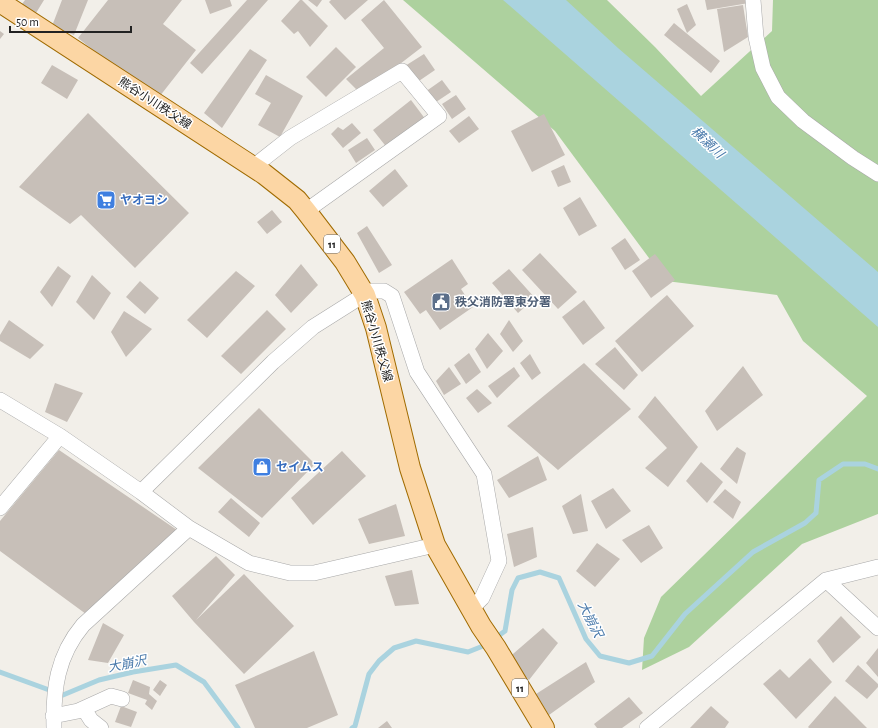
<svg xmlns="http://www.w3.org/2000/svg" width="878" height="728" font-family="'Alegreya Sans','Noto Sans JP',sans-serif">
<style>
.forest{fill:#add19e}
.water{fill:#aad3df}
.lines{fill:none;stroke-linecap:round;stroke-linejoin:round}
.stream{stroke:#aad3df;stroke-width:5}
.building{fill:#c7bfb8}
.minor-casing{stroke:#a9a9a9;stroke-width:16}
.major-casing{stroke:#a06b00;stroke-width:22}
.minor{stroke:#fff;stroke-width:15}
.major{stroke:#fcd6a4;stroke-width:20}
.labels{text-anchor:middle;stroke-width:3;stroke-linejoin:round;paint-order:stroke}
.shield{fill:#fff;stroke:#646464;stroke-width:1}
.shield-label{font-size:11px;font-weight:bold;fill:#222}
.street-label{font-size:12px;fill:#222;stroke:#fff}
.shop-label{font-size:12px;font-weight:bold;fill:#366cbe;stroke:#fff;text-anchor:start}
.service-label{font-size:12px;font-weight:bold;fill:#4e5e75;stroke:#fff;text-anchor:start}
.water-label{font-size:13px;font-style:italic;fill:#4a7aab;stroke:#fff}
</style>
<rect width="100%" height="100%" fill="#f2efe9"/>
<path class="forest" d="M403 0H607L655 47 701 96 772 31 773 0H878V514L802 544 689 647 642 670 644 638 661 597 867 396 803 341 777 295 666 281 555 131Z"/>
<path class="water" d="M503 0H566L618 48 878 272V327Z"/>
<g class="lines">
<path class="stream" d="M494 639 505 631 512 590 518 578 540 572 559 578 586 639 600 656 629 663 652 656 685 614 753 552 805 523 816 513 819 480 843 464H865L878 469
M0 672 63 695 99 680 133 672 176 665 204 682 238 728
M352 728 355 726 369 674 379 661 394 648 416 641 468 652 488 644"/>
</g>
<path class="building" d="M25 0H44L36 13 22 4Z
M62 0H88L74 35 52 26Z
M108 0H182L163 24 196 50 156 101 78 38Z
M205 0H230L232 6 210 14Z
M247 0H268L202 74 190 63Z
M300 0H302L328 26 310 47 298 31 294 34 281 21Z
M308 0H322L317 7Z
M331 0H368L345 20 329 2Z
M384 0 422 47 361 94 346 79 384 48 361 20Z
M705 0H749V3L707 10Z
M687 4 696 25 687 33 677 9Z
M743 5 748 37 724 52 717 9Z
M674 23 720 61 711 73 664 35Z
M0 31 4 34 0 39Z
M336 47 356 67 326 97 306 77Z
M250 49 267 60 222 128 204 113Z
M424 54 435 70 416 83 405 66Z
M52 65 78 80 67 99 41 83Z
M266 75 303 96 280 137 258 125 271 103 255 94Z
M442 80 451 92 433 104 425 92Z
M456 95 466 109 452 119 442 104Z
M411 100 426 120 388 149 373 130Z
M88 113 189 213 135 268 81 215 70 224 19 187Z
M544 114 565 155 532 172 511 131Z
M469 116 479 129 459 143 449 131Z
M352 123 361 133 343 148 331 134 338 127 343 130Z
M367 138 375 150 356 163 348 150Z
M564 165 571 182 558 187 551 171Z
M395 169 408 186 383 207 369 191Z
M580 197 597 226 579 236 563 208Z
M272 210 282 222 267 234 257 222Z
M367 226 392 265 379 273 357 233Z
M625 238 640 260 625 270 611 248Z
M540 253 577 292 558 309 522 270Z
M655 254 675 280 651 298 632 271Z
M452 259 468 284 461 289 473 307 440 330 426 310 420 314 404 292Z
M301 264 318 285 291 313 275 295Z
M58 266 71 276 52 307 40 292Z
M509 269 535 298 518 313 492 283Z
M236 271 255 286 207 338 187 320Z
M92 275 111 293 94 320 76 302Z
M140 281 159 298 145 314 126 297Z
M667 295 694 326 642 372 615 341Z
M584 300 605 328 583 345 562 317Z
M267 310 286 329 241 374 221 356Z
M124 311 152 329 126 357 111 332Z
M9 320 44 345 30 359 0 341V335Z
M509 320 523 341 513 352 500 334Z
M488 333 503 351 487 369 475 349Z
M615 347 638 375 624 390 595 364Z
M469 353 481 372 466 384 454 365Z
M530 354 541 373 532 380 520 363Z
M584 363 631 409 558 470 507 426Z
M743 366 763 395 717 431 705 411Z
M449 367 461 384 444 395 436 381Z
M514 367 520 376 497 398 488 386Z
M55 383 83 393 67 422 45 412Z
M477 389 492 403 478 413 466 398Z
M655 396 698 447 668 487 645 468 667 448 638 417Z
M259 408 315 464 262 518 198 468Z
M737 447 746 453 737 484 720 469Z
M59 450 177 530 86 614 0 551V521Z
M342 451 366 476 313 525 291 498Z
M538 456 547 480 509 498 497 480Z
M701 462 723 482 707 503 686 481Z
M613 488 631 511 606 529 591 501Z
M725 489 741 502 733 519 713 502Z
M581 494 588 531 573 534 562 506Z
M231 498 260 523 249 537 218 512Z
M396 504 405 536 369 544 358 519Z
M649 525 663 548 641 563 622 540Z
M533 527 537 557 514 567 507 534Z
M597 543 620 559 595 587 576 571Z
M216 556 235 575 196 620 244 574 294 626 244 674 194 622 172 596Z
M412 570 419 604 395 606 385 576Z
M841 616 861 637 833 663 817 641Z
M103 623 124 635 108 663 88 660Z
M543 628 558 643 529 680 506 660Z
M878 648V677L866 663Z
M314 651 338 715 307 728H255L235 685Z
M810 658 832 682 796 719 763 684 780 669 789 678Z
M586 662 595 682 549 715 536 694Z
M858 665 878 684V687L867 699 845 681Z
M133 680 150 687 149 694 157 701 152 710 145 704 147 700 128 693Z
M160 680 167 685 160 696 153 690Z
M835 696 867 728H809L808 727Z
M629 697 643 713 622 728H597L594 724Z
M121 706 137 712 131 727 115 722Z
M711 706 729 722 725 728H690Z
M387 721 392 728H378Z"/>
<g class="lines">
<g class="minor-casing">
<path id="minor" d="M753 0 756 37 763 68 778 97 803 121 853 158 878 174
M253 167 290 138 402 71 439 116 306 211
M0 400 60 436 141 492 189 528 249 563 290 573H314L435 545
M141 492 273 362 313 327 370 291H384L392 296 417 372 484 474 499 561 482 598 471 609
M0 508 60 436
M826 580 878 628
M84 709 91 720 101 728
M53 716 78 711 111 696 122 699
M54 728C53 689 57 656 83 625L189 528
M647 728 826 580 878 567"/>
</g>
<g class="major-casing">
<path id="major" d="M0 2 264 174 297 200 306 211 345 262 365 295 376 328 410 468 435 545 481 626 496 648 544 728"/>
</g>
<use href="#minor" class="minor"/>
<use href="#major" class="major"/>
</g>
<defs>
<g id="supermarket-square" transform="scale(1)"><rect x="-9" y="-9" width="18" height="18" rx="4" fill="#3f7fe0" stroke="#fff"/><path d="M-6-5.5h2.5l.6 2H6L4.5 2H-2.5L-4.4-4H-6ZM-1.5 3.2a1.3 1.3 0 1 0 .1 0ZM3 3.2a1.3 1.3 0 1 0 .1 0Z" fill="#fff"/></g>
<g id="civic-square" transform="scale(1)"><rect x="-9" y="-9" width="18" height="18" rx="4" fill="#5c6f8a" stroke="#fff"/><path d="M-.6-6.5H3V-4.5H.6V-3L4-1V1h2V6H-6V1h2V-1L-.6-3ZM-1.2 2.5V6h2.4V2.5Z" fill="#fff"/></g>
<g id="shop-square" transform="scale(1)"><rect x="-9" y="-9" width="18" height="18" rx="4" fill="#3f7fe0" stroke="#fff"/><path d="M-5-2.5h2.3a2.7 3.5 0 0 1 5.4 0H5L5.5 6h-11ZM-1.5-2.5h3a1.5 2.3 0 0 0-3 0Z" fill="#fff"/></g>
</defs>
<g fill-rule="evenodd">
<use href="#supermarket-square" x="106" y="200"/>
<use href="#civic-square" x="441" y="302"/>
<use href="#shop-square" x="262" y="467"/>
</g>
<g class="labels">
<g class="shield">
<rect x="324" y="235" width="16" height="18" rx="3"/>
<rect x="512" y="679" width="16" height="18" rx="3"/>
</g>
<g class="shield-label">
<text x="332" y="248">11</text>
<text x="520" y="692">11</text>
</g>
<g class="street-label">
<text transform="translate(155 103) rotate(33)" y="4">熊谷小川秩父線</text>
<text transform="translate(377 341) rotate(74)" y="4">熊谷小川秩父線</text>
</g>
<g class="shop-label">
<text x="120" y="204">ヤオヨシ</text>
<text x="276" y="471">セイムス</text>
</g>
<g class="service-label">
<text x="455" y="306">秩父消防署東分署</text>
</g>
<g class="water-label">
<text transform="translate(708 142) rotate(43)" y="5">横瀬川</text>
<text transform="translate(591 619) rotate(63)" y="5">大崩沢</text>
<text transform="translate(127 663) rotate(-11)" y="5">大崩沢</text>
</g>
</g>
<path d="M10 26v6h121v-6" fill="none" stroke="#222222" stroke-width="2"/>
<text x="16" y="26" font-size="12" fill="#222222" stroke="#ffffff" stroke-width="3" paint-order="stroke">50 m</text>
</svg>
